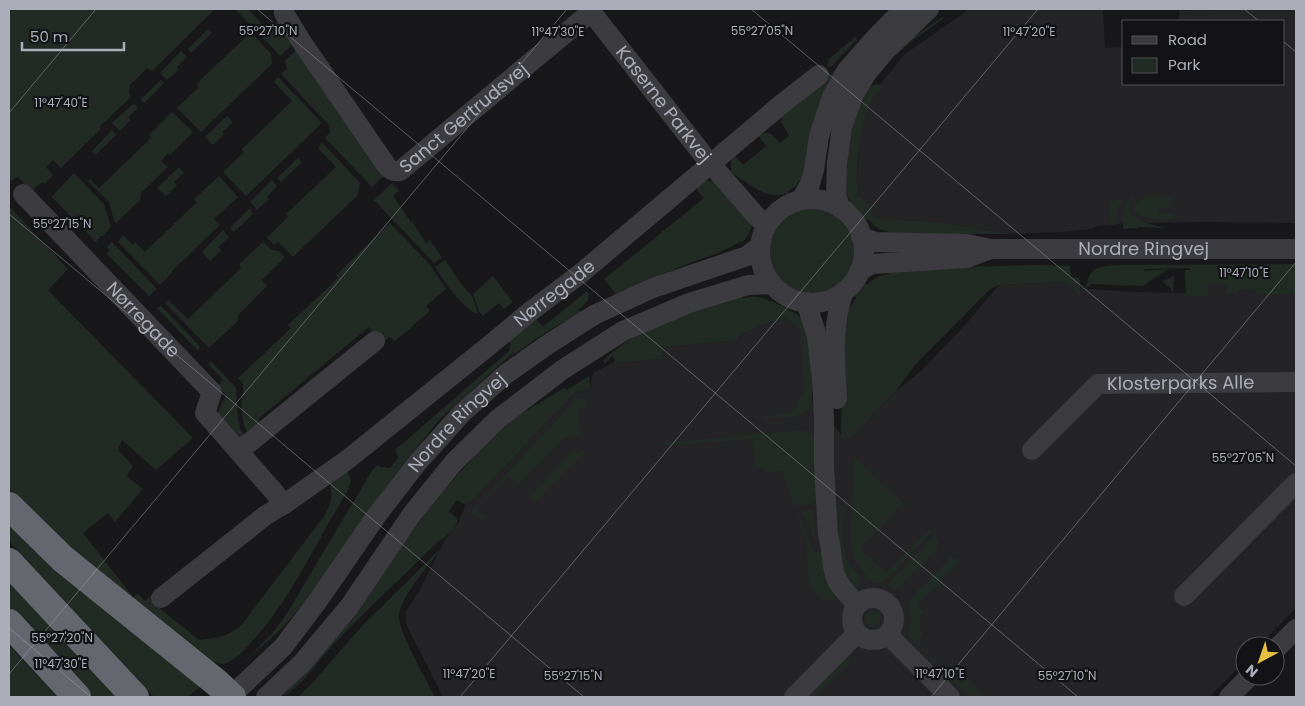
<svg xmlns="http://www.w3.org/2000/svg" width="1305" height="706" font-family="Poppins,sans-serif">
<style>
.built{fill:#242427}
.green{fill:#222a24}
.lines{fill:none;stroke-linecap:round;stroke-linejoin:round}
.minor{stroke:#3b3b40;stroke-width:20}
.highway{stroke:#65676f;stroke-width:28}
.ticks{fill:none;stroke:#abaeb9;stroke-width:1;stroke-opacity:0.45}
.labels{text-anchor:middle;stroke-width:4.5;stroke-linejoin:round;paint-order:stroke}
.street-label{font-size:18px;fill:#abaeb9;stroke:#131315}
.ticks-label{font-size:12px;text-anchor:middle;fill:#abaeb9;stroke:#131315;stroke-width:4.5;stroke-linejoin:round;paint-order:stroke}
</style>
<rect width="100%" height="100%" fill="#18181a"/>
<path class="built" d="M968 9H1103L1105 48 1124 47V84H1284V21H1179V11L1296 9V223L1205 222 1128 223 1097 226 1092 229 1063 232 1012 234 939 222 880 219 873 215 857 195V179L860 124 872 94 905 54 964 13Z
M1061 282 1088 289 1133 292 1209 294 1208 284H1296V608L1259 646H1245V661L1209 697H443L406 624V612L418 593 446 538 453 530 458 523 466 505 475 498 576 392 590 388 593 373 613 363 662 359 661 348 737 340 742 334 784 317 800 331 809 330 812 401 841 434 852 435 895 392 922 370 966 324 999 285Z"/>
<path class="green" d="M9 9H215L152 71 147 68 130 85 129 93 131 97 99 127 101 129 61 168 53 160 46 167 53 175 45 184 42 182 32 191 18 177 9 182Z
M235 9H248L269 31 278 20 294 43 280 56Z
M942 17 944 18 912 41 896 55 894 54 911 39Z
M208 29 212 33 191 53 188 49Z
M248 31 251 32 271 54 272 64 201 132 177 108 199 87 196 84 246 37 244 34Z
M855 37 858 41H855L832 66 828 67 827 66 829 59Z
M858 45 803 176 795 187 788 191V193C783 194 777 196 771 195 761 193 740 179 731 172V158L734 155 743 165 766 146 758 135C770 130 772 134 780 143L789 136 781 121 782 116 825 80Z
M298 48 385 175 372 187 325 138 330 132 329 125 281 74 287 69 285 61Z
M181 51 187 57 177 67 179 70 167 80 160 73Z
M278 77 321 122 319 126 246 196 223 172 244 152 242 149 292 101 274 82Z
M161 80 164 83 144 103 140 100Z
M877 84 885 88C862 96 857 157 857 179 857 184 858 189 857 195L872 208 873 215 880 219 939 222 1012 234H891V232C881 231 875 228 868 219L866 220 857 209 850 202 845 192V154L856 114 866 91 871 86Z
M134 103 138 108 128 117 131 120 120 131 112 123Z
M172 112 193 132 170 155 168 153 161 161 168 167 141 193 140 200 116 223 114 221 109 202 88 181 90 179 99 188 151 138 149 135Z
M227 116 233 122 222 132 224 134 213 145 205 137Z
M112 130 116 135 95 155 92 151Z
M322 142 360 183 358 195 293 257 278 242 274 245 267 238 288 217 286 214 336 167 318 148Z
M298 158 302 162 281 182 277 178Z
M179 167 184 173 174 182 177 185 166 196 157 188Z
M74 173 104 204 111 227 103 236H99L100 237 96 242 51 196 55 195 54 194Z
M219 176 238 197 214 219 220 225 172 271V273L160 285 118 242 123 235 133 245 135 242 145 252 197 202 194 199Z
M272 180 277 186 267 197 269 199 257 210 250 202Z
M704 180 715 182 748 218 752 227 745 240 718 253 687 264 616 294 604 279 704 198 697 190V187Z
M392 183 399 191 393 196 411 222 412 221 426 243 430 240 442 258 434 263 374 200Z
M1146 196H1172L1173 207 1159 208V213H1174V217L1173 220 1168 221 1140 216 1137 213C1133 204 1139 201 1146 196Z
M1135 197C1115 219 1150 223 1164 228L1139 227 1138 228 1123 229V211L1130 198Z
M1121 198 1122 201 1117 210 1116 224 1111 225V221H1110L1109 201Z
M9 206 68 269 48 290 193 438 156 470 122 440 118 450 133 466 127 476 143 489 115 522 108 513 83 533 133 597 138 594 145 601 153 594 157 606 163 611 199 640C218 637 228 638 243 623L325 515 331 501V482L347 471 351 480 347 492C314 545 289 605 244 650 239 655 233 661 226 663 219 665 213 662 207 660L131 600 9 494Z
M766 252a45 45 0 1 1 90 0a45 45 0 1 1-90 0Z
M250 208 253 214 234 232 230 228Z
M390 223 431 266 446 289 426 306 430 311 395 341 389 337 384 341H379L369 327 258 419 265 429 250 436C240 425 242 408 242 394L243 392V384L238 378 291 328 288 325 338 278 336 275Z
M223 230 229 237 218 247 221 250 210 261 202 252Z
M112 242 157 289 149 296 107 254 109 250 107 247Z
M263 242 272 250 279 251 285 257 262 280 267 286 239 314 237 322 209 348 165 303 168 300 188 319 241 268 239 264Z
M445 260 459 281 472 296 478 313 476 314C459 304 446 284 435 267Z
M1296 264V294H1256L1255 289H1237V294H1227V284H1208L1209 296H1186L1185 270H1190V268L1144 269V271L1168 269 1143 286 1090 284 1088 287 1085 288C1087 284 1088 280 1089 276 1095 265 1110 266 1120 265Z
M1037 265 1070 266 1071 277 1079 278 1080 281V294H1078L1067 284 1061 282 999 285 989 290 915 365 895 392 853 435 851 439 841 438 843 322 847 321 848 311 856 298 855 296 865 283 867 285C874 278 880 275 889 274L890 271 930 268Z
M493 276 513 302 504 309 499 303 483 316 479 311 473 294Z
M1174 276 1173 296 1172 290 1164 283 1163 281Z
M587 291C592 299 585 305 579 309L580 313 549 330 510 357 514 352 440 419 397 472 364 518 324 577 300 608 283 627 243 664 274 631 284 618 373 469 378 465 380 467 390 468 398 458 395 450 509 351 510 344 508 341 536 319 543 327Z
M741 296 743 298C754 296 762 296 770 302L772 301C784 308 798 312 806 324 812 334 816 403 808 410 796 420 777 418 763 419L761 417 789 413 794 410 798 405V400L804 390 800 331 784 317 742 334 737 340 661 348 663 359 613 363 615 360 612 356 606 363 602 361C615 350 628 339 643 332 674 316 708 306 741 296Z
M161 306 200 346 198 351 157 308Z
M211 361 236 388 238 421 241 430 245 438 243 440 218 417V412L226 395 218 386 223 380 208 364Z
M589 376 590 388 576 392 475 498 466 505 457 500 449 511 458 520C455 531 448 535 439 541 403 576 366 610 331 647 316 664 302 685 283 697L377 582 430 506 476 454 516 417 564 388 567 390Z
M587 398V406L578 408 581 436 564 438 518 485 509 476 476 509 485 518 482 520 471 513 576 399Z
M801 430 812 433 814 436 820 500 801 505H793L784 477 783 471 763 472 762 467H756L752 439 665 446 664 443Z
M587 450 535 502 529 496 572 452Z
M854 454 856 458 903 503 861 549 886 573 929 529 932 532 883 583H873L868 578 854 560 851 548V526Z
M841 504 844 507C844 523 840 546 847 560 851 567 856 573 861 579L859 586 856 587 853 586 848 580 843 571 838 548Z
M813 509 816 543 802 511Z
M9 510 203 685 187 697H154L9 541Z
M796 514H798L814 552H821L840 599 821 602V599L809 586 806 539Z
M935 535 938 541V548L896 590 895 592 887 585Z
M439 550 440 551C428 566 400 597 399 616 398 631 427 681 435 697H298L313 682 361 627Z
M951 557 961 560 917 605 924 612C918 619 919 626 923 634L916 641 944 669 950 662 955 666 946 673 909 637 908 631 911 621 908 601Z
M9 576 123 697H89L9 612Z
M865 619a8 8 0 1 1 16 0a8 8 0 1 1-16 0Z
M9 645 51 690 57 697H9Z
M848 657 852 661 816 697H809Z
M958 671H960L983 694 980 697H970L951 679V677Z"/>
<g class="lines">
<g class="minor">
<path id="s1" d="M284 9V13L301 41 386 165C390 170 393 172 400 171L591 12"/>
<path id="s2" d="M589 9 704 156 757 217 767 225"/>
<path id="s3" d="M23 194 212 392 205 413 275 493 283 505"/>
<circle cx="812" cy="251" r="52"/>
<path d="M801 200 810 184 814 170 819 136 832 97 847 70 877 36 904 9"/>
<path d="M840 208 836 194 837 163 842 127 854 94 866 74 886 50 929 9"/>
<path id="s4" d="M861 237 875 242 967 244 991 249H1296"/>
<path d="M859 271 872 264 967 258 991 249"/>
<path d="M806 302 817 336 822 379 824 417V466L828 535C832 548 831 562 835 575 839 587 849 596 857 604"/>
<path d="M837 399C835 364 831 324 844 291"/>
<path id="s5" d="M1032 450 1098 384 1296 382"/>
<path d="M239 451 375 341"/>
<path d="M1184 596 1296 483"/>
<circle cx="873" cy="619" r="21"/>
<path id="s6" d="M161 598 266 515 283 505 347 460 496 340 527 314 580 274 783 103 819 75"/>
<path d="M888 635 950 697"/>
<path d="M1275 650 1296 629"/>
<path id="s7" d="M231 696 283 647 317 602 377 515 418 462 462 413 506 374 547 345 594 315 653 288 747 256 760 246"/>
<path d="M266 697 303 662 349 607 412 514 454 462 498 419 562 370 623 331 689 303 748 285 772 284"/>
<path d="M794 697 857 633"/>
<path d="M1229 697 1250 676"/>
</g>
<path class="highway" d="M9 506 63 559 217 683 232 697
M9 562 135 697
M9 623 77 697"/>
</g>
<path class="ticks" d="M257 9 1078 697M751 9 1296 466M1244 9 1259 21M1284 42 1296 52M9 113 96 9M9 214 584 697M9 628 91 697M9 674 567 9M460 697 1038 9M931 697 1296 262"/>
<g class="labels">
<g class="street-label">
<text dy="6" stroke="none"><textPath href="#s2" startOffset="121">Kaserne Parkvej</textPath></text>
<text dy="6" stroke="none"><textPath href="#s1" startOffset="286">Sanct Gertrudsvej</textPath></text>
<text dy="6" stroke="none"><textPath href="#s4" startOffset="284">Nordre Ringvej</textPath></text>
<text dy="6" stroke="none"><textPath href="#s6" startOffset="498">Nørregade</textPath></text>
<text dy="6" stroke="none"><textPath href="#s3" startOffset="174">Nørregade</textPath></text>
<text dy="6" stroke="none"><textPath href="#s5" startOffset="176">Klosterparks Alle</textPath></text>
<text dy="6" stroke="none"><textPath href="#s7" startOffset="356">Nordre Ringvej</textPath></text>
</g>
</g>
<g class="ticks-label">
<text x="268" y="35">55°27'10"N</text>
<text x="762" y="35">55°27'05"N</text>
<text x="558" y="36">11°47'30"E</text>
<text x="1029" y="36">11°47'20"E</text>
<text x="61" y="107">11°47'40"E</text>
<text x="62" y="228">55°27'15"N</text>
<text x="1244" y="277">11°47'10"E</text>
<text x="1243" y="462">55°27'05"N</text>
<text x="62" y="642">55°27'20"N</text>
<text x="61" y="668">11°47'30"E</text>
<text x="469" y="678">11°47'20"E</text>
<text x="940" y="678">11°47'10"E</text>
<text x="573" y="680">55°27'15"N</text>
<text x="1067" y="680">55°27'10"N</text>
</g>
<rect width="1305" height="706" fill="none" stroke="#abaeb9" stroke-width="20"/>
<rect x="1122" y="20" width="162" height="65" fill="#131315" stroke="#505157"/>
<rect x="1132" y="36" width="25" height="8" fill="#3b3b40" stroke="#505157"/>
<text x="1168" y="45" font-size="15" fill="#abaeb9">Road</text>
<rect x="1132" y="58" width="25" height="15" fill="#222a24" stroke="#505157"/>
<text x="1168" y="70" font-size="15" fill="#abaeb9">Park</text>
<g transform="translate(1260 661) rotate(220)"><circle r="24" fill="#131315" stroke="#505157"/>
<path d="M0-4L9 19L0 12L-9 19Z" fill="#e7bf43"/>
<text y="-8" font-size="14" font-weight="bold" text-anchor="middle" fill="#abaeb9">N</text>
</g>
<path d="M22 42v8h102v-8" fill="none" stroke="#abaeb9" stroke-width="2.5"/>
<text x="30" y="42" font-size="15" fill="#abaeb9" stroke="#131315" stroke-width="4" paint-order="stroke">50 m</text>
</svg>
